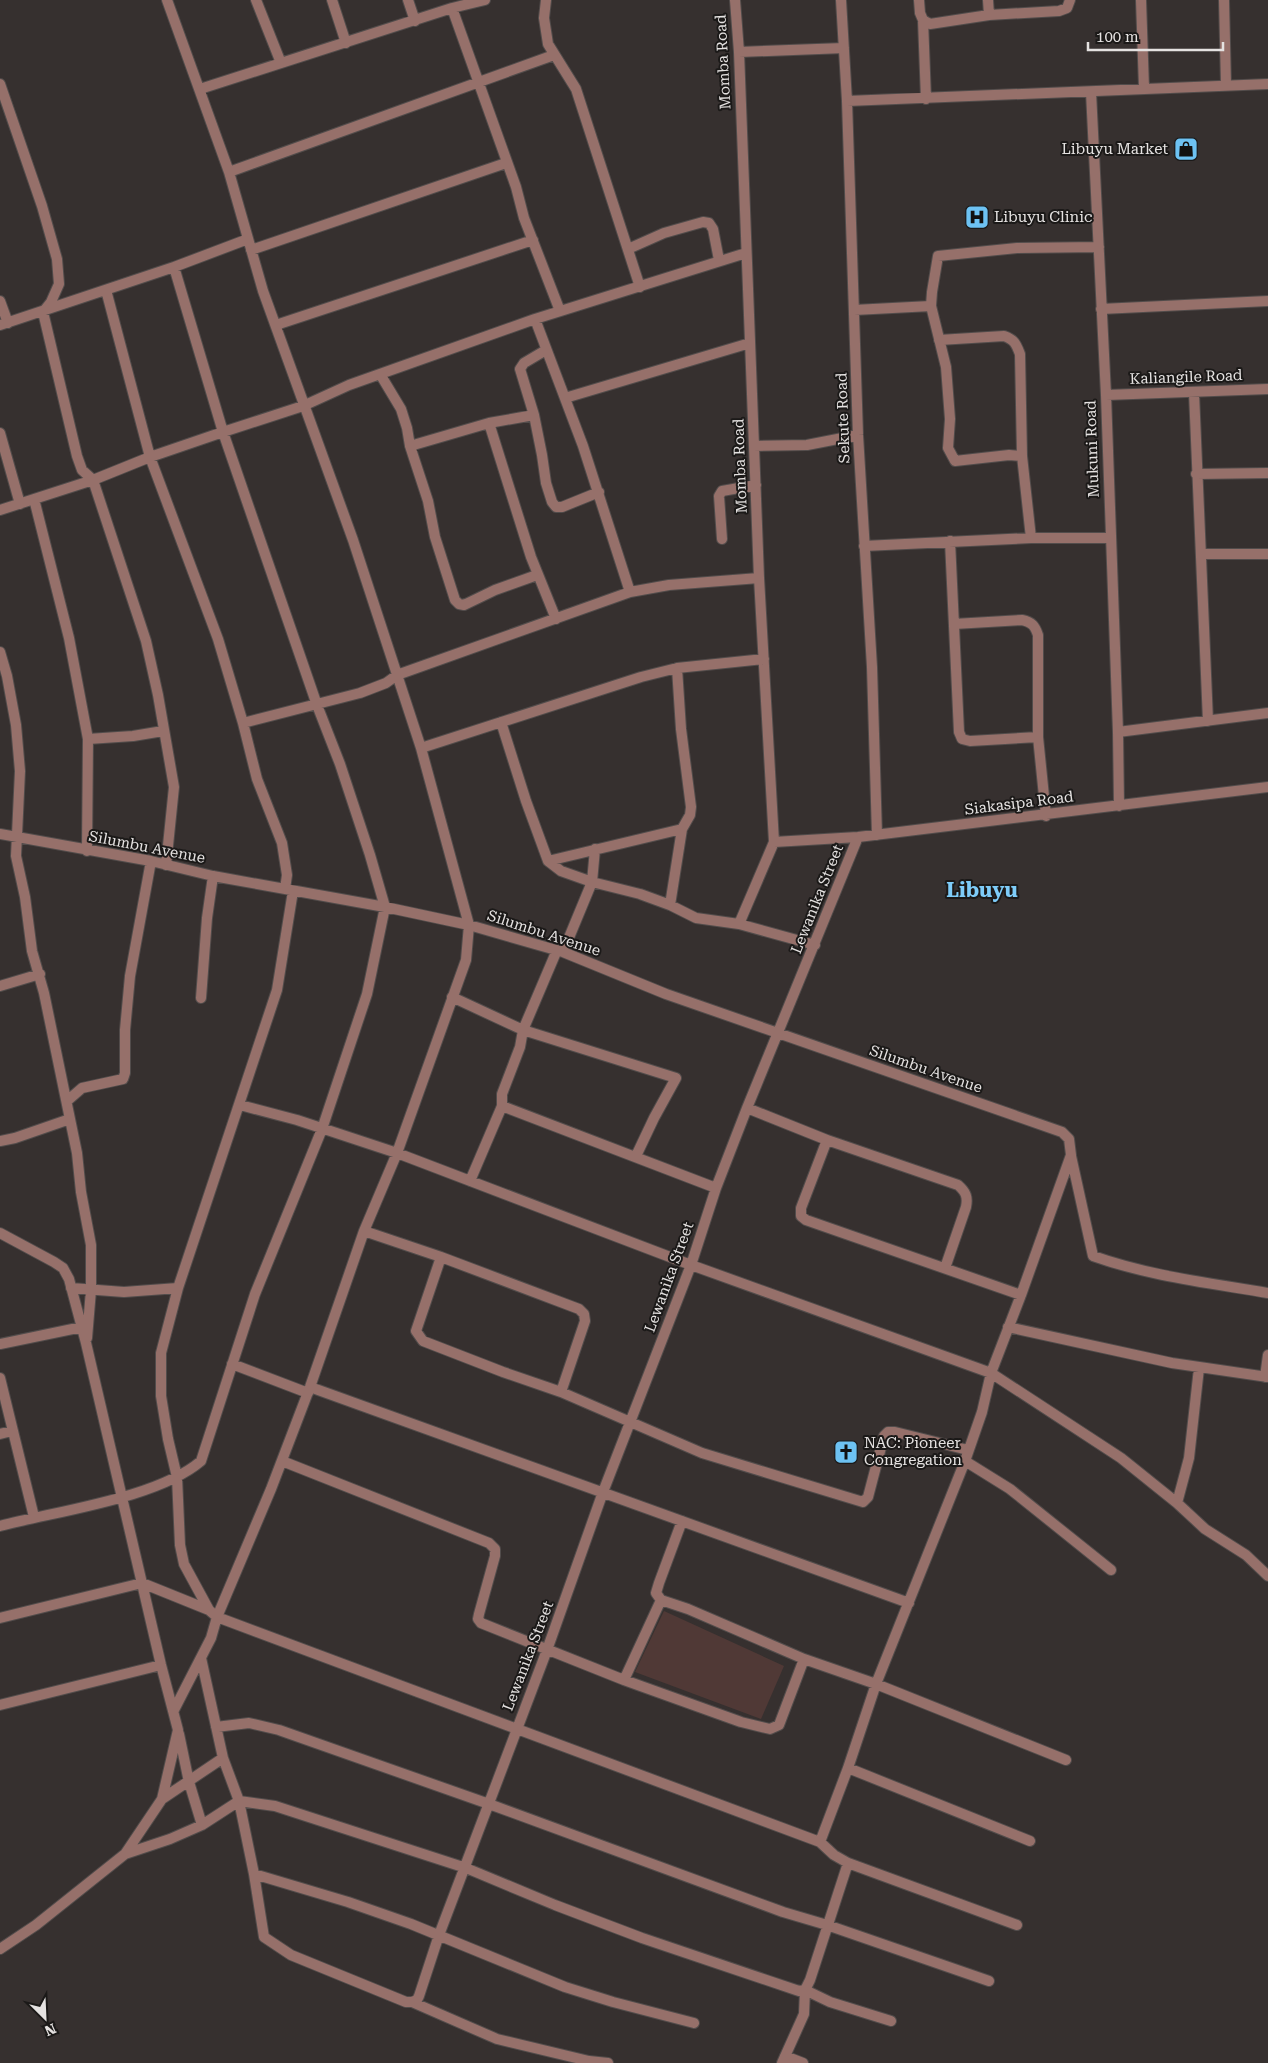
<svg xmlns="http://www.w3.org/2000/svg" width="1268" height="2063" font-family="'Roboto Serif',serif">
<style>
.green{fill:#503936}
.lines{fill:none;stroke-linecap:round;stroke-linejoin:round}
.minor-casing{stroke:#524c4b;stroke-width:12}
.minor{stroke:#96706a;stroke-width:10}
.labels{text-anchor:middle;stroke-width:4;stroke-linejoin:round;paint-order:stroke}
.street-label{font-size:15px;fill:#e5e2e1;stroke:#1b1918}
.poi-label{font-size:15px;fill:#e5e2e1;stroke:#1b1918;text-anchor:start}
.district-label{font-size:20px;font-weight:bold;fill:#7eccf9;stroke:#1b1918}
</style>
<rect width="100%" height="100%" fill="#36302f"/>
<path class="green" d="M664 1611 784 1666 761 1719 635 1672Z"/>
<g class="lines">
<g class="minor-casing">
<path id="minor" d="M167 0 229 172 263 291 353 540 421 748 469 925 466 960 397 1153 364 1231 310 1387 271 1489 217 1617 211 1638 174 1710
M256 0 281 63
M332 0 346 43
M408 0 415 21
M546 0 544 18 548 44 576 89 640 287
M735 0 739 52 759 578 774 842 739 924
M841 0 847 101 858 435 872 667 877 835
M919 0 920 13 923 20 930 24 989 15 1059 11 1067 8 1070 0
M988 0 989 15
M1141 0 1144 88
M1224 0 1226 85
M452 8 516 187 524 218 560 311
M923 20 926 99
M739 52 844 48
M0 84 42 206 57 259 59 284 51 302 43 312 77 456 82 470 93 480 146 641 158 695 174 787 166 865
M200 89 452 8 485 0
M1091 92 1106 395 1118 732 1119 806
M847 101 1268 84
M229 172 554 55
M628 249 664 233 703 222 709 223 713 229 719 260
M251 250 506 163
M106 290 150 457 218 639 243 723 257 779 282 843 287 875 285 889
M0 301 8 323
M1101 309 1268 301
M854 310 931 306
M535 319 583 446 630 592
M0 325 174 267 248 239
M276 325 533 240
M939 340 1004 336C1015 340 1016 344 1020 354L1022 456 1031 538
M546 350 524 363 520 369 534 415 542 455 546 483 552 502 556 507H562L599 492
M380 374 401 409 407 428 410 446 428 501 435 537 455 600 459 604 464 605 495 590 537 575
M1194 393 1208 721
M1106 395 1268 389
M565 398 750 343
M489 423 531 557 556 619
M0 433 20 504
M410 446 489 423 534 415
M754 446 807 445 858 435
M1022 456 1009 455 955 461 948 448 950 419 946 367 931 306 932 292 938 256 1017 248 1099 247
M1196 474 1268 473
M34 499 69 638 88 739 133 736 163 731
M0 510 93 480 150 457 223 432 303 406 349 385 535 319 746 253
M722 539 719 496 722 491 756 485
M950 541 959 732 962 739 970 741 1038 737
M864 546 1031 538H1110
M1202 554H1268
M954 624 1022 620C1032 622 1035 626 1038 635V737L1046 816
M0 652 7 676 16 725 20 771 16 856 25 897 32 951 44 993 77 1153 81 1192 91 1245V1290L87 1338
M501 722 526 801 548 861 561 871 592 882 640 894 670 905 696 918 739 924 815 945
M243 723 360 693 386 683 397 675 630 592 669 585 759 578
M1118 732 1268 713
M421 748 641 677 677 668 764 659
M0 834 151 861 213 876 385 907 469 925 563 952 666 994 1062 1132 1069 1139 1071 1155 1021 1295 991 1373 982 1412 965 1461 876 1684 848 1768 820 1842
M774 842 858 837 1268 787
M87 851 88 739
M548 861 682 829
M670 905 682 829 690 815 691 807 681 729 677 668
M563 952 592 882 595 849
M0 986 40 974
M452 997 523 1030 557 950
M201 998 207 918 213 876
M67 1101 82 1088 123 1079 125 1073V1030L130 976 151 861
M240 1105 297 1120 397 1153 691 1265 991 1373 1121 1458 1177 1503 1205 1529 1246 1555 1268 1576
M502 1106V1094L520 1047 523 1030 676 1078 654 1118 636 1156
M747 1108 827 1140 801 1208V1216L806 1220 1021 1295
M827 1140 958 1185C966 1192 968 1197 966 1207L945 1268
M0 1141 15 1138 70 1119
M1071 1156 1093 1256C1149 1276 1210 1283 1268 1293
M470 1181 502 1106 716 1188
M364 1231 441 1257 579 1309 584 1314 585 1321 561 1392
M0 1233 54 1262 63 1268 69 1279 86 1343 161 1665 178 1730 162 1799 125 1854 36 1925 0 1949
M441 1257 416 1331 423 1341 503 1372 561 1392 702 1453 863 1502 868 1497 884 1436 888 1432H895L968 1450
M71 1288 124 1292 178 1288
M1008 1327 1172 1363 1268 1377
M0 1344 87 1326
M232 1364 308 1393
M1265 1377 1268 1355
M0 1378 34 1517
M310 1387 909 1603
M0 1434 12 1431
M282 1461 489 1543 495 1549V1556L479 1614 478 1619 481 1623 624 1680 741 1722 770 1729 779 1725 804 1659
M965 1461 1010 1489 1111 1570
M1177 1503 1189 1458 1199 1368
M682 1521 659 1583 656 1593 661 1600 688 1609 804 1659 876 1684 1066 1760
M0 1526C57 1511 158 1498 201 1461L255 1294 322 1129 367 994 385 907 370 855 340 764 317 705 223 432 174 267
M209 1610 184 1564 180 1545 177 1477 168 1439 161 1396V1353L178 1288 277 990 293 891
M0 1618 142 1583 209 1610 217 1617 820 1842 834 1855 848 1863 1017 1925
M201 1658 223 1758 239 1801 254 1874 264 1937 291 1955 406 2002H412L497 2039 589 2061 608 2063
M624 1680 661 1600
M0 1705 161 1665
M216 1727 249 1723 279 1730 489 1804 783 1912 827 1925 989 1981
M179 1734 189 1782 202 1825
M848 1768 1030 1841
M162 1799 223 1758
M125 1854 170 1839 202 1825 239 1801 275 1806 466 1868 555 1905 642 1938 799 1991 805 1990 810 1980 848 1863
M254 1874 348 1902 411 1924 565 1987 613 2002 694 2023
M412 2002 417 2000 419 1996 439 1935 547 1650 603 1492 691 1265 716 1188 747 1108 858 837
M785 2056 803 2063
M782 2063 804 2014 805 1990 830 2002 891 2021"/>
</g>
<use href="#minor" class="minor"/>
</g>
<defs>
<g id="shop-square" transform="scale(1.25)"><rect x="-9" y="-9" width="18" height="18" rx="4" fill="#6dc2f3" stroke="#1b1918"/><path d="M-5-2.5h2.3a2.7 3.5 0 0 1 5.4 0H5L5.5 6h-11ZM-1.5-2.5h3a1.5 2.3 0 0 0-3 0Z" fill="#111"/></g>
<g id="hospital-square" transform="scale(1.25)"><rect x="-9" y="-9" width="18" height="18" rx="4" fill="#6dc2f3" stroke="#1b1918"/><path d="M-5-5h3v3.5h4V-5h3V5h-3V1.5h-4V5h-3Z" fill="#111"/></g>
<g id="church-square" transform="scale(1.25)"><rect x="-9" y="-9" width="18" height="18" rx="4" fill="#6dc2f3" stroke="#1b1918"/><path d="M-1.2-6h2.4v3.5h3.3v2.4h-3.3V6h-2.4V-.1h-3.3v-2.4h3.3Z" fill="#111"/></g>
</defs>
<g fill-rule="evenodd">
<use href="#shop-square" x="1186" y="149"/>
<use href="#hospital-square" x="977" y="217"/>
<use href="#church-square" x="846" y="1452"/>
</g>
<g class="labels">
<g class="street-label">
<text transform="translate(723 62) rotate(-93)" y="5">Momba Road</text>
<text transform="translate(1186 377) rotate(-2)" y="5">Kaliangile Road</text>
<text transform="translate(843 418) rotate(-92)" y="5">Sekute Road</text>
<text transform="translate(1092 449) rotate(-92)" y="5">Mukuni Road</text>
<text transform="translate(740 466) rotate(-92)" y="5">Momba Road</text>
<text transform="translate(1019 803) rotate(-7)" y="5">Siakasipa Road</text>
<text transform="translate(147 847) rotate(11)" y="5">Silumbu Avenue</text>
<text transform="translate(817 899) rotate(-68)" y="5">Lewanika Street</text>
<text transform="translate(544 933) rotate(18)" y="5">Silumbu Avenue</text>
<text transform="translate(926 1069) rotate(19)" y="5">Silumbu Avenue</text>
<text transform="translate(669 1277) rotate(-70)" y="5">Lewanika Street</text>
<text transform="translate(528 1656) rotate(-69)" y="5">Lewanika Street</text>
</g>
<g class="poi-label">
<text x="1168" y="154" text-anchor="end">Libuyu Market</text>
<text x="994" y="222">Libuyu Clinic</text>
<text x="864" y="1448">NAC: Pioneer<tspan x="864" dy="17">Congregation</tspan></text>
</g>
<g class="district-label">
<text x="982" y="897">Libuyu</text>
</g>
</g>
<g transform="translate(45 2018) rotate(156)" stroke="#1b1918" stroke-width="4" paint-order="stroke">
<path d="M0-4L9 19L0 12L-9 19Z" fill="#e5e2e1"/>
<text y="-8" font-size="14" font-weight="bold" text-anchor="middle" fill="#e5e2e1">N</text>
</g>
<path d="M1088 42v8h135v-8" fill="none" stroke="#e5e2e1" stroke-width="2.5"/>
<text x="1096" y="42" font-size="15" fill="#e5e2e1" stroke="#1b1918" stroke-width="4" paint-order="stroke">100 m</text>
</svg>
